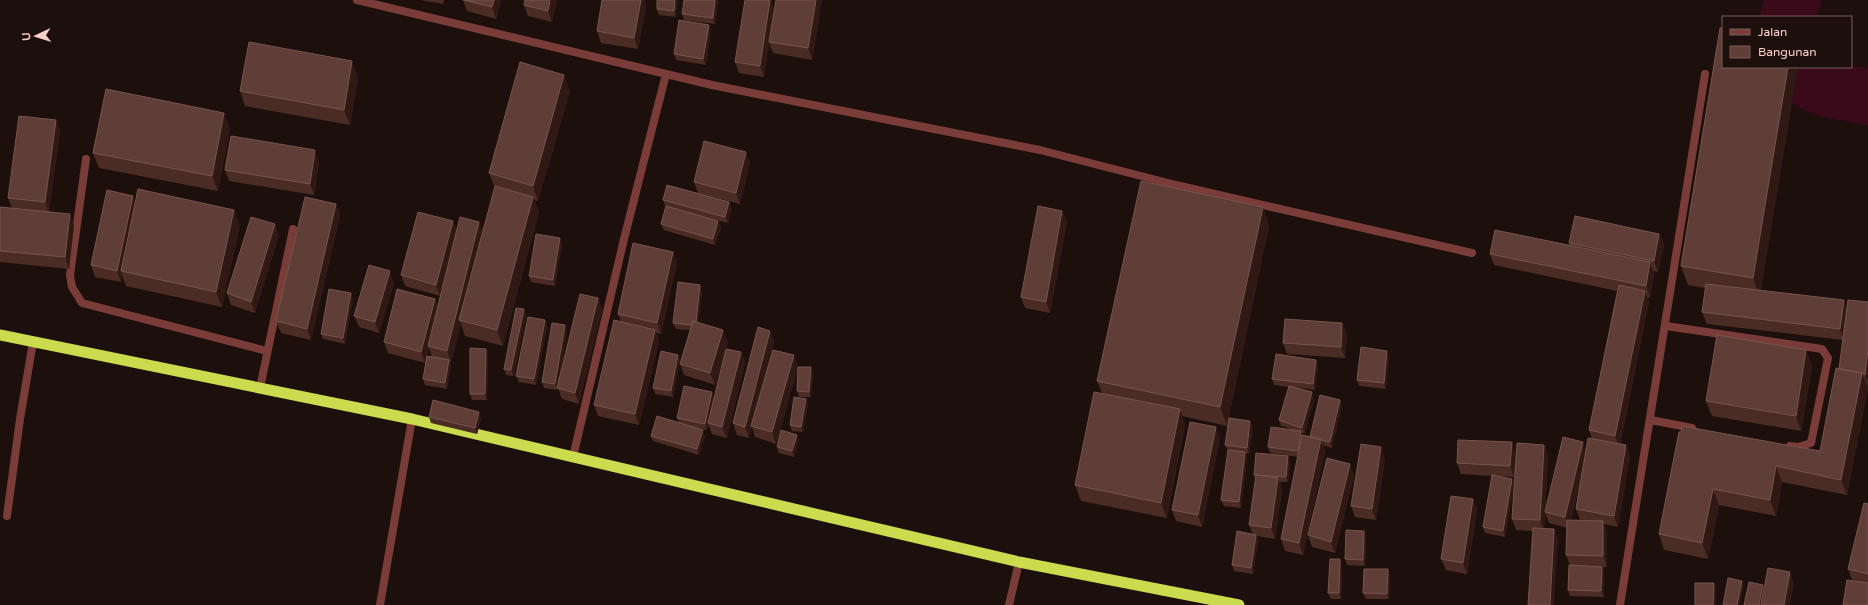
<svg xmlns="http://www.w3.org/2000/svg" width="1868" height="605" font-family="'Varela Round',sans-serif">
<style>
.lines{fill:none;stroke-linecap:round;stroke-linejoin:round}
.river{stroke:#380a1a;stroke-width:56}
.service{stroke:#7a3c38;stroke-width:8}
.minor{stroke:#7a3c38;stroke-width:8}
.trunk{stroke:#cadc4e;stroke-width:11}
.wall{fill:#4a2c25;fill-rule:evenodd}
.shaded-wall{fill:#301914}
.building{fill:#5e3e37;stroke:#77554e}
</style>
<rect width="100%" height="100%" fill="#1d0f0c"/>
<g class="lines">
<path class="river" d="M1788 17 1793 0
M1801 67 1807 80 1825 89 1868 97"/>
<path class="service" d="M86 159 70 275 72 287 82 303 267 351
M1666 326 1822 349 1828 358 1811 443 1798 447 1790 446
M260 388 293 229
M1651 420 1692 428
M7 516 20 419 33 342
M1620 605 1705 74"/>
<path class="minor" d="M357 0 712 85 1040 150 1176 185 1472 253
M573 457 624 239 666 74
M380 605 412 419
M1009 605 1019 562"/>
<path class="trunk" d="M0 335 412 419 1019 562 1239 605"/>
</g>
<path class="wall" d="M420 0H444L443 4Z
M463 0H501L496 19 467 11Z
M557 0 552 22 528 16 524 5Z
M641 0H644L646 6 638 49 601 43 597 31Z
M657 0H677L676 17 659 15 657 9Z
M718 0 715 24 684 20 682 14Z
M822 0 812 60 773 53 769 43 764 77 739 73 735 62 774 9Z
M1720 28 1761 291 1847 309 1868 302V386H1867L1868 388 1847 495 1782 482 1776 516 1719 505 1708 559 1664 550 1659 534 1679 432 1820 451 1839 369 1843 340 1707 324 1702 312 1705 288 1688 285 1681 266Z
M711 31 706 65 676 60 674 54Z
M358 77 350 125 245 106 240 91Z
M570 91 538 201 534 200 539 212 503 346 465 336 461 324 451 362H449L451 366 447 389 425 385 423 379 432 357 429 348 425 363 388 353 384 342 435 299 438 308 451 253 440 296 405 286 401 275 453 221 457 232H483L495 188 489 173Z
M56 120 60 131 49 212 74 225 69 269 0 262V207L12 208 8 198Z
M230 128 218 191 99 168 93 153Z
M319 162 314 195 229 181 225 170Z
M750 163 740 204 698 193 694 182Z
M663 200 732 208 728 223 698 215 718 221 721 227 715 245 664 230 661 224 666 207 665 206Z
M135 203 240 225 222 307 126 286 122 275 121 282 95 277 91 265Z
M336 204 340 215 311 340 281 333 276 321Z
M1263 207 1269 226 1227 426 1182 416 1185 425 1167 518 1081 501 1075 485 1102 393 1097 381Z
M1062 211 1067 222 1050 313 1025 308 1021 297Z
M1659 234 1664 245 1658 272 1653 271 1654 274 1650 298 1647 297 1649 302 1620 444 1626 445 1630 456 1618 527 1604 524 1607 532V567H1602L1604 573V597L1570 596 1568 590 1570 565 1566 555 1567 528 1549 523 1545 512 1592 439 1589 430 1617 291 1494 265 1490 254 1570 245 1569 243ZM1579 487 1576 509 1580 520H1583H1571Z
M279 235 255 313 231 305 227 293Z
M562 244 555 286 531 282 529 276Z
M673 252 677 263 661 334 656 333 659 342 639 425 598 416 594 405 621 322 618 314Z
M394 283 379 333 359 327 354 316Z
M702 291 698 323 728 342 715 385 684 375 680 364 690 330 676 329 673 323Z
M598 298 602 310 579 404 562 399 558 388 557 390 544 388 542 382 567 331 558 387Z
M353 299 345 344 323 339 321 334Z
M526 315 514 376 506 375 504 369Z
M545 320 547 326 536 385 519 382 516 376Z
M770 331 774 342 765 377 798 367H811L813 373 811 397H799L797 391 798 367 776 444 755 437 752 427 749 438 737 435 733 423Z
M1347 334 1345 358 1287 354 1283 343Z
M1806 350 1812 366 1801 431 1712 416 1706 401Z
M741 352 745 363 727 438 712 434 708 424 707 430 694 427 705 436 699 455 653 441 651 436 679 423 677 418 714 398Z
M488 355 487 400H472L470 394Z
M678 355 680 361 673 397 655 394 653 388Z
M1389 357 1386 389 1359 386 1357 380Z
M1316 360 1318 366 1315 390 1295 387 1314 398 1305 433H1302L1303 436 1310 437 1340 400 1342 406 1332 448 1323 445 1325 451 1303 555 1285 551 1281 539 1298 457 1270 453 1268 447 1294 430 1281 426 1279 420 1289 387 1274 385 1272 379Z
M806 399 808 405 803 432 792 431 790 425Z
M429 417 481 418 477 434 431 423Z
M1253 427 1249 454 1245 453 1247 458 1241 508 1224 506 1221 500 1228 451 1225 445Z
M1220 438 1202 527 1176 521 1172 510Z
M799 441 794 457 779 453 777 447Z
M1544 445 1548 456 1544 529H1554L1558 540 1532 531 1516 530 1512 519Z
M1516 453 1514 477 1494 476 1512 479 1514 485 1505 537 1485 533 1483 527 1492 476 1461 474 1457 463Z
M1385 459 1376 520 1355 517 1351 506Z
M1290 462 1288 482H1280L1282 489 1275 539 1257 536 1258 541 1253 574 1234 571 1232 565 1253 534 1249 525 1256 479 1254 475Z
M1354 475 1335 553 1312 547 1308 535Z
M1473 499 1477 510 1467 574 1446 570 1441 559Z
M1868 504V605L1860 582 1852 580 1848 569Z
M1364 531 1366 537 1365 566 1347 565 1345 559Z
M1342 565 1341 599H1331L1328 593Z
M1388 569 1390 575 1389 599H1366L1363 593Z"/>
<path class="shaded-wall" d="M494 0H501L496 19 492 7Z
M550 0H557L552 22 548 11Z
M641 0H644L646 6 638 49 634 38Z
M675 0H677L676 17 674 11Z
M715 0H718L715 24 713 18Z
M770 0H771L774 10 764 77 760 66Z
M816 0H822L812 60 808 48Z
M709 25 711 31 706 65 703 59Z
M352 61 358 77 350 125 344 110Z
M1788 67H1798L1760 297 1753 278Z
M564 75 570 91 538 201 533 186Z
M224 113 230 128 218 191 212 176Z
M56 120 60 131 49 213 45 202Z
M315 150 319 162 314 195 310 184Z
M746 152 750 163 740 204 736 193Z
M133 196 137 207 121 271 122 275 121 282 117 271Z
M533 197 539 212 503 346 497 330Z
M729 202 732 208 728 223 725 217Z
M336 204 340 215 311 340 307 329Z
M1263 207 1269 226 1227 426 1220 407Z
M234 210 240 225 222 307 216 292Z
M1062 211 1067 222 1050 313 1046 302Z
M70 214 74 225 69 269 65 257Z
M453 221 457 232 440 296 436 285Z
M718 221 721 227 715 245 713 239Z
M479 222 483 233 459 320 461 324 451 362 447 351Z
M275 224 279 235 255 313 251 302Z
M1659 234 1664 245 1658 272 1654 261Z
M560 238 562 244 555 286 553 280Z
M673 252 677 263 661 334 657 323Z
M1650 262 1654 274 1650 298 1646 286Z
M390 271 394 283 379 333 375 322Z
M700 285 702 291 697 331 695 325Z
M1645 291 1649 302 1619 447 1615 436Z
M351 293 353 299 345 344 343 338Z
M598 298 602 310 579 404 575 393Z
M435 299 439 310 428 346 429 348 425 363 421 352Z
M1844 300 1848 312 1844 340 1840 329Z
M524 309 526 315 514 376 511 370Z
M545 320 547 326 536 385 534 379Z
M1342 323 1347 334 1345 358 1341 347Z
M565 325 567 331 557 390 555 384Z
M655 330 659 342 639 425 635 414Z
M723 330 728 342 715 385 710 373Z
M770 331 774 342 749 438 745 427Z
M486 349 488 355 487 400 485 394Z
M1806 350 1812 366 1801 431 1796 416Z
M1868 350V384L1865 375Z
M1387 351 1389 357 1386 389 1384 383Z
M741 352 745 363 727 438 722 427Z
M678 355 680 361 673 397 671 391Z
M794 355 798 366 776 444 772 432Z
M449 360 451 366 447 389 445 383Z
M1316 360 1318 366 1315 390 1313 384Z
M811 367 813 373 811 397 809 392Z
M1862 373 1868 388 1847 495 1841 480Z
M712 392 714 398 708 423V424L707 430 705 424Z
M1312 392 1314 398 1305 433 1302 428Z
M806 399 808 405 803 432 801 427Z
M1340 400 1342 406 1332 448 1330 442Z
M1180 409 1185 425 1167 518 1161 503Z
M479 412 481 418 477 434 475 428Z
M1250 421 1253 427 1249 454 1247 448Z
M1216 427 1220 438 1202 527 1198 515Z
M703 430 705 436 699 455 697 449Z
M1301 431 1303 437 1300 457 1298 451Z
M797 435 799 441 794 457 792 451Z
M1321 439 1325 451 1303 555 1299 543Z
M1512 442 1516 453 1514 477 1510 466Z
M1583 442 1587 453 1569 528 1565 517Z
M1544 445 1548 456 1544 532 1540 520Z
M1626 445 1630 456 1618 527 1614 516Z
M1381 447 1385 459 1376 520 1372 509Z
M1245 452 1247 458 1241 508 1239 502Z
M1288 456 1290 462 1288 482 1286 477Z
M1350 464 1354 475 1335 553 1331 542Z
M1776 466 1782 482 1776 516 1770 500Z
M1278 478 1282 489 1275 539 1271 528Z
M1512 479 1514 485 1505 537 1503 531Z
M1713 489 1719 505 1708 559 1702 543Z
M1473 499 1477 510 1467 574 1463 563Z
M1603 521 1607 532V567L1603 556Z
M1554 529 1558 540 1554 605H1550Z
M1364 531 1366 537 1365 566 1363 560Z
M1256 535 1258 541 1253 574 1251 568Z
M1340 559 1342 565 1341 599 1339 593Z
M1602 567 1604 573V597L1601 591Z
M1388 569 1390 575 1389 599 1387 594Z
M1790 572 1794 584 1790 605H1784Z
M1742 581 1744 587 1740 605H1737Z
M1714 583 1716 589V605H1713Z
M1763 585 1765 591 1762 605H1759Z"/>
<path class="building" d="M463 0H494L492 7Z
M525 0H550L548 11 524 5Z
M602 0H641L634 38 597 31Z
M657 0H675L674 11 657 9Z
M684 0H715L713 18 682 14Z
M745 0H770L760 66 735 62Z
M776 0H816L808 48 769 42Z
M679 20 709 25 703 59 674 54Z
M1720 28H1723V67H1788L1753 278 1681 266Z
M249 42 352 61 344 110 240 91Z
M520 62 564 75 533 186 489 173Z
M106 89 224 113 212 176 93 153Z
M19 116 56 120 45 202 8 198Z
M231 136 315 150 310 184 225 170Z
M704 141 746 152 736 193 694 182Z
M1141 181 1263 207 1220 407 1097 381Z
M667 185 729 202 725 217 663 200Z
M495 186 533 197 497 330 459 320Z
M138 189 234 210 216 292 121 271Z
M107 190 133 196 117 271 91 265Z
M305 197 336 204 307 329 276 321Z
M666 206 718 221 713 239 661 224Z
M1038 206 1062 211 1046 302 1021 297Z
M0 207 70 214 65 257 0 251Z
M418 212 453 221 436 285 401 275Z
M1575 216 1659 234 1654 261 1569 243Z
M251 217 275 224 251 302 227 293Z
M460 217 479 222 447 351 428 346Z
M1495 230 1650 262 1646 286 1490 254Z
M536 234 560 238 553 280 529 276Z
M633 243 673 252 657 323 618 314Z
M369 265 390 271 375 322 354 316Z
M678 282 700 285 696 322 693 321 692 325 673 323Z
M1706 284 1844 300 1840 329 1702 312Z
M1619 285 1645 291 1615 436 1589 430Z
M329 289 351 293 343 338 321 334Z
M397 289 435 299 421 352 384 342Z
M580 294 598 298 575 393 557 388Z
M1848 300 1868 302V350L1865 375 1863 374 1862 373 1839 369Z
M516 308 524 309 511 370 504 369Z
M528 317 545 320 534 379 516 376Z
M1285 319 1342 323 1341 347 1283 343Z
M614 320 655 330 635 414 594 405Z
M693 321 723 330 710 373 680 364Z
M552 323 565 325 555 384 542 382Z
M758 327 770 331 745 427 733 423Z
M1717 335 1806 350 1796 416 1706 401Z
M1361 347 1387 351 1384 383 1357 380Z
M470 348 486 349 485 394H470Z
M726 349 741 352 722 427 708 423Z
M773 350 794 355 772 432 751 426Z
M661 351 678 355 671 391 653 388Z
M1276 354 1316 360 1313 384 1272 379Z
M427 356 449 360 445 383 423 379Z
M798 367H811L809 392 797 391Z
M1836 368 1862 373 1841 480 1776 466 1770 500 1713 489 1702 543 1659 534 1679 432H1681L1682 426 1820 451Z
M684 386 712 392 705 424 677 418Z
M1289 386 1312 392 1302 428 1279 420Z
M1094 392 1180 409 1161 503 1075 485Z
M1320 395 1340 400 1330 442 1310 437Z
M794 397 806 399 801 427 790 425Z
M433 400 479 412 475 428 429 417Z
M657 416 703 430 697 449 651 436Z
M1229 418 1250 421 1247 448 1225 445Z
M1190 422 1216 427 1198 515 1172 510Z
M1271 427 1301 431 1298 451 1268 447Z
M781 430 797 435 792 451 777 447Z
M1302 435 1321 439 1299 543 1281 539Z
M1563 437 1583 442 1565 517 1545 512Z
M1588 438 1626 445 1614 516 1576 509Z
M1458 440 1512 442 1510 466 1457 463Z
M1517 443 1544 445 1540 520 1512 519Z
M1361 444 1381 447 1372 509 1351 506Z
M1228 450 1245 452 1239 502 1221 500Z
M1256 453 1288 456 1286 477 1254 475Z
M1327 458 1350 464 1331 542 1308 535Z
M1256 475 1278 478 1271 528 1249 525Z
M1492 475 1512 479 1503 531 1483 527Z
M1451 496 1473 499 1463 563 1441 559Z
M1864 503 1868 504V574L1848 569Z
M1567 520 1603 521V556L1566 555Z
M1533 528 1554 529 1550 605H1528Z
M1346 530 1364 531 1363 560 1345 559Z
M1237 531 1256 535 1251 568 1232 565Z
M1330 559H1340L1339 593H1328Z
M1569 565 1602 567 1601 591 1568 590Z
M1768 568 1790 572 1784 605H1761Z
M1364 569H1388L1387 594 1363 593Z
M1728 578 1742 581 1737 605H1723Z
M1847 580 1868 583V605H1843Z
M1749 582 1763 585 1759 605H1744Z
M1695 583H1714L1713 605H1695Z"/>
<rect x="1722" y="16" width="130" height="52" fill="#1d0f0c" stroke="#775c58"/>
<rect x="1730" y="29" width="20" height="6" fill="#7a3c38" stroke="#775c58"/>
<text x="1758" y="36" font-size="12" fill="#fdd0c9">Jalan</text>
<rect x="1730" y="46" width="20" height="12" fill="#5e3e37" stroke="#775c58"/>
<text x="1758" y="56" font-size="12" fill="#fdd0c9">Bangunan</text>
<g transform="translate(36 36) rotate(266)" stroke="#1d0f0c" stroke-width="3" paint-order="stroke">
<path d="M0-3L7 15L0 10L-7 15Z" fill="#fdd0c9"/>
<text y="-6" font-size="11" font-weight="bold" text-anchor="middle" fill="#fdd0c9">U</text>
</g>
</svg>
